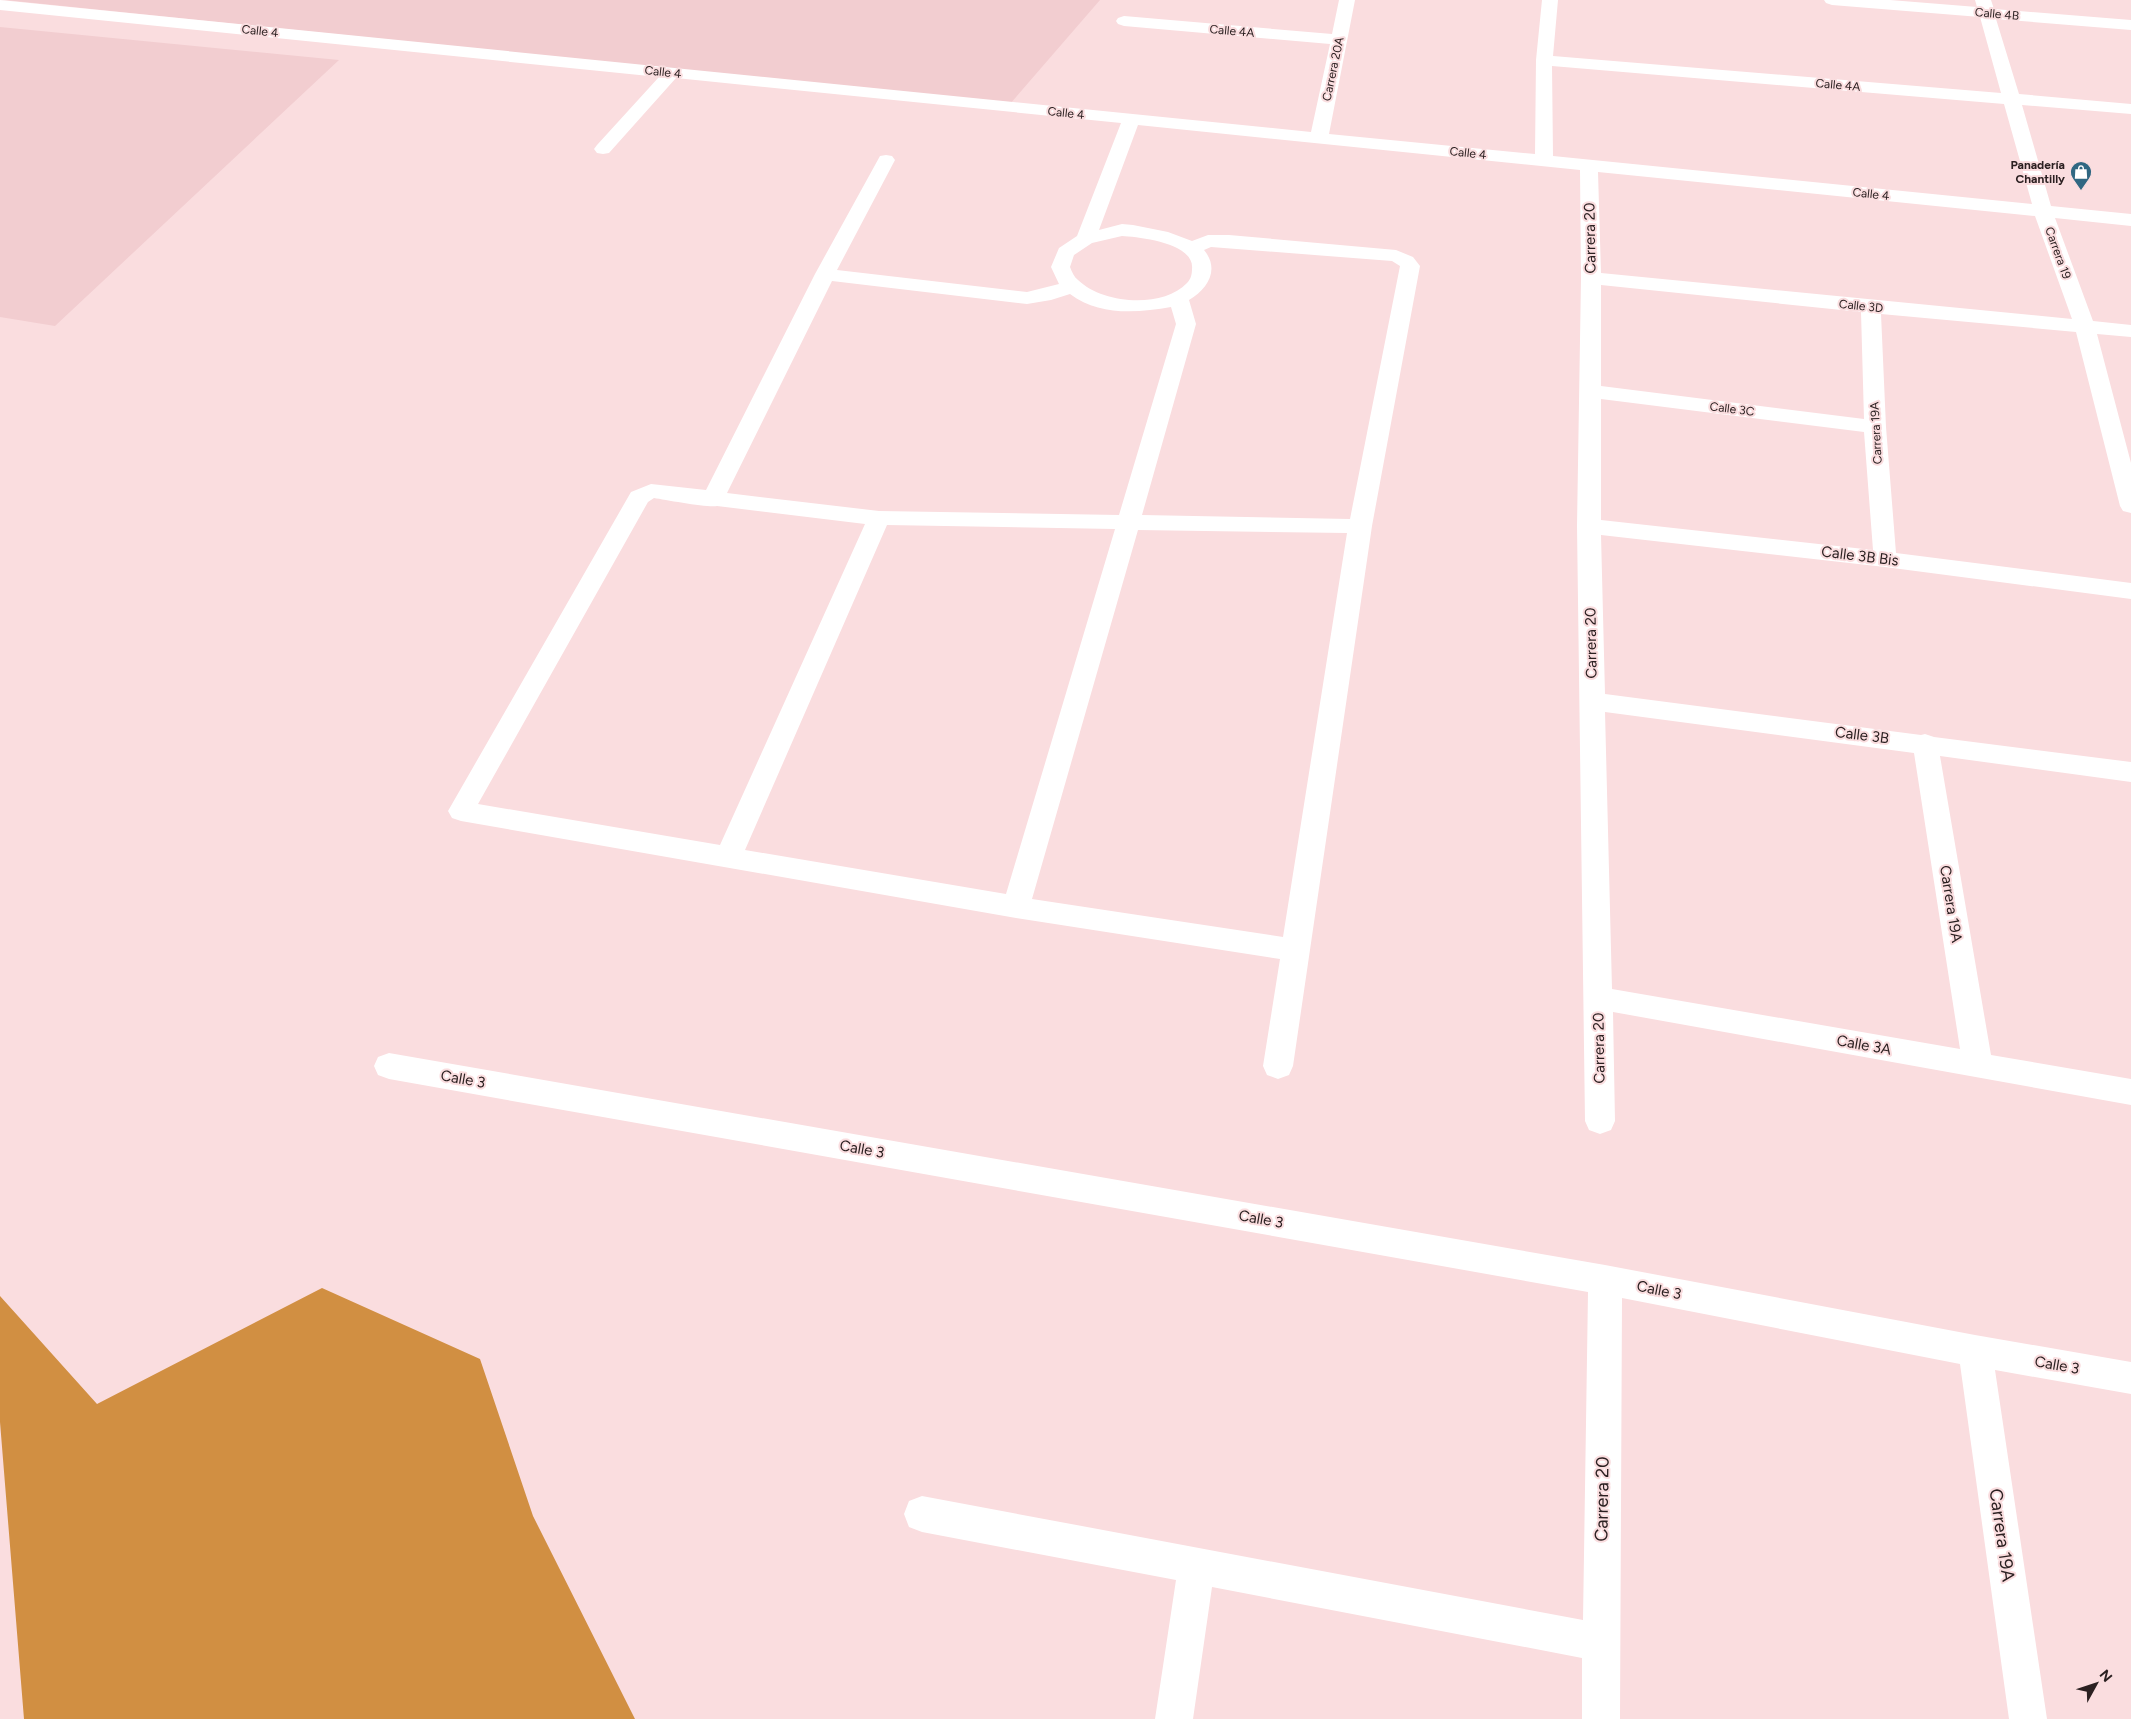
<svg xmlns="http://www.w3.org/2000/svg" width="2131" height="1719" font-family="Figtree,sans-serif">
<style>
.built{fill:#f2cdd0}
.forest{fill:#d18f42}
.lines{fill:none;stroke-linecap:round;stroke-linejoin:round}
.minor{fill:#fff;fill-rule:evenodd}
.labels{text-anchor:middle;stroke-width:4;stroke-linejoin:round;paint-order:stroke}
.far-street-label{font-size:12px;fill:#2b2021;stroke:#fadddf}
.far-poi-label{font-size:12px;font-weight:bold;fill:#2b2021;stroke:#fadddf;text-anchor:end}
.street-label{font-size:15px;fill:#2b2021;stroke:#fadddf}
.near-street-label{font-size:18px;fill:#2b2021;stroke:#fadddf}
</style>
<rect width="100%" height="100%" fill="#fadddf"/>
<path class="built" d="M5 0H1100L1010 104Z
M0 27 339 60 55 326 0 317Z"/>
<path class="forest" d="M322 1288 480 1359 533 1516 635 1719H24L0 1422V1296L97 1404Z"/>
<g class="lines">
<path class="minor" d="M0 0 1311 132 1330 44 1124 26 1118 24 1116 21 1118 18 1124 16 1332 34 1339 0H1355L1329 134 1535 154 1536 60 1542 0H1558L1553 56 2001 93 1980 17 1832 5 1826 3 1824 0H1890L1977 7 1975 0H1991L1994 9 2131 20V30L1996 19 2019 94 2131 104V114L2022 105 2051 206 2131 214V226L2055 218 2093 321 2131 325V337L2097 334 2131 463V513L2123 511 2120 506 2076 332 1881 314 1886 427 1896 553 2131 583V599L1885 567 1601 535 1605 694 1921 735 1925 734 1934 737 2131 762V782L1940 756 1991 1055 2131 1079V1105L1613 1012 1615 1121 1611 1130 1600 1134 1589 1130 1585 1121 1577 526 1581 278 1580 170 1138 125 1099 230 1122 224 1133 225 1168 232 1192 241 1208 235H1229L1396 250 1413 257 1420 266 1372 526 1293 1066 1289 1075 1278 1079 1267 1075 1263 1066 1280 959 1016 918 461 821 452 818 448 811 631 492 651 484 706 490 815 274 880 156 886 155 892 156 895 160 837 270 1027 292 1059 284 1051 267 1059 248 1077 236 1121 123 676 78 609 153 603 154 597 153 594 149 597 145 659 77 0 10ZM1552 66 2004 104 2032 204 1553 156ZM1598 172 2035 216 2072 319 1601 273ZM1122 236C1139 237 1195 243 1192 269 1192 274 1191 279 1187 283 1162 309 1103 304 1078 280 1074 277 1072 272 1070 267L1074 255 1092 243ZM1211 247 1392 261 1400 266 1350 519 1142 515 1196 324 1189 300C1208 289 1220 269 1204 250ZM832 281 1027 304 1051 300 1070 294C1099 316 1137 313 1171 307L1176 324 1119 515 879 511 727 493ZM1601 285 1861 312 1864 419 1601 386ZM1601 399 1864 432 1873 550 1601 520ZM654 498C666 500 709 508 717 506L865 524 720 845 478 804 648 502ZM887 525 1115 529 1006 894 745 850ZM1138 530 1347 533 1283 937 1032 899ZM1605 712 1914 753 1960 1049 1612 989Z
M389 1053 1605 1265 1975 1335 2131 1362V1394L1995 1370 2047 1719H2009L1960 1364 1622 1298 1620 1719H1582V1658L1212 1587 1193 1719H1155L1176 1580 922 1532 909 1527 904 1514 909 1501 922 1496 1583 1620 1588 1292 389 1079 378 1075 374 1066 378 1057Z"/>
</g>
<defs>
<g id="shop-pin" transform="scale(1.125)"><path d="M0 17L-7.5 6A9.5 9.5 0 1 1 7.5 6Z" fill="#306782" stroke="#fadddf"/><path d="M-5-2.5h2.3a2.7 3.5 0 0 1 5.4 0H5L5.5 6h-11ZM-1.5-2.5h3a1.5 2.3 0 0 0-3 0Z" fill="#fff"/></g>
</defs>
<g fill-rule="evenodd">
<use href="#shop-pin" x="2081" y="172"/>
</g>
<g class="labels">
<g class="far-street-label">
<text transform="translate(1997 14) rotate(5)" y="4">Calle 4B</text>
<text transform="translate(260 31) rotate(6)" y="4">Calle 4</text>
<text transform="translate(1232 31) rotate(5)" y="4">Calle 4A</text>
<text transform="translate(1333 69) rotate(-78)" y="4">Carrera 20A</text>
<text transform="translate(663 72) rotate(6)" y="4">Calle 4</text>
<text transform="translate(1838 85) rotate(5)" y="4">Calle 4A</text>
<text transform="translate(1066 113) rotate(6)" y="4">Calle 4</text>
<text transform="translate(1468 153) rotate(6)" y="4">Calle 4</text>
<text transform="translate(1871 194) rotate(6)" y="4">Calle 4</text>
<text transform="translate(2058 253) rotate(70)" y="4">Carrera 19</text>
<text transform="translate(1861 306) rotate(6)" y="4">Calle 3D</text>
<text transform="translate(1732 409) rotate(7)" y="4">Calle 3C</text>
<text transform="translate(1876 433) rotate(-93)" y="4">Carrera 19A</text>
</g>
<g class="far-poi-label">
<text x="2065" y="169">Panadería<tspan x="2065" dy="14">Chantilly</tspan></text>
</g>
<g class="street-label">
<text transform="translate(1590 238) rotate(-91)" y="5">Carrera 20</text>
<text transform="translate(1860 556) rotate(7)" y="5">Calle 3B Bis</text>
<text transform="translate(1591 643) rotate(-91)" y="5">Carrera 20</text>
<text transform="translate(1862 735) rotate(7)" y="5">Calle 3B</text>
<text transform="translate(1951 904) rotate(81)" y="5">Carrera 19A</text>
<text transform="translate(1864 1045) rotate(10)" y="5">Calle 3A</text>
<text transform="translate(1599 1048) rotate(-91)" y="5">Carrera 20</text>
<text transform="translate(463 1079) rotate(10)" y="5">Calle 3</text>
<text transform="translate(862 1149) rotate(10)" y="5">Calle 3</text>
<text transform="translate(1261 1219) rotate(10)" y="5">Calle 3</text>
<text transform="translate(1659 1290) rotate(11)" y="5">Calle 3</text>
<text transform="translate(2057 1365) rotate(10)" y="5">Calle 3</text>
</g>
<g class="near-street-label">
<text transform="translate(1602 1499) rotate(-89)" y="6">Carrera 20</text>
<text transform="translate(2002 1535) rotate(82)" y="6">Carrera 19A</text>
</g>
</g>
<g transform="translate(2096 1684) rotate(50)" stroke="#fadddf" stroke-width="4" paint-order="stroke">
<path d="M0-4L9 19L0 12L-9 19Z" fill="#2b2021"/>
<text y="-8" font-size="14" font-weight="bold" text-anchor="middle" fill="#2b2021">N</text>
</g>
</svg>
